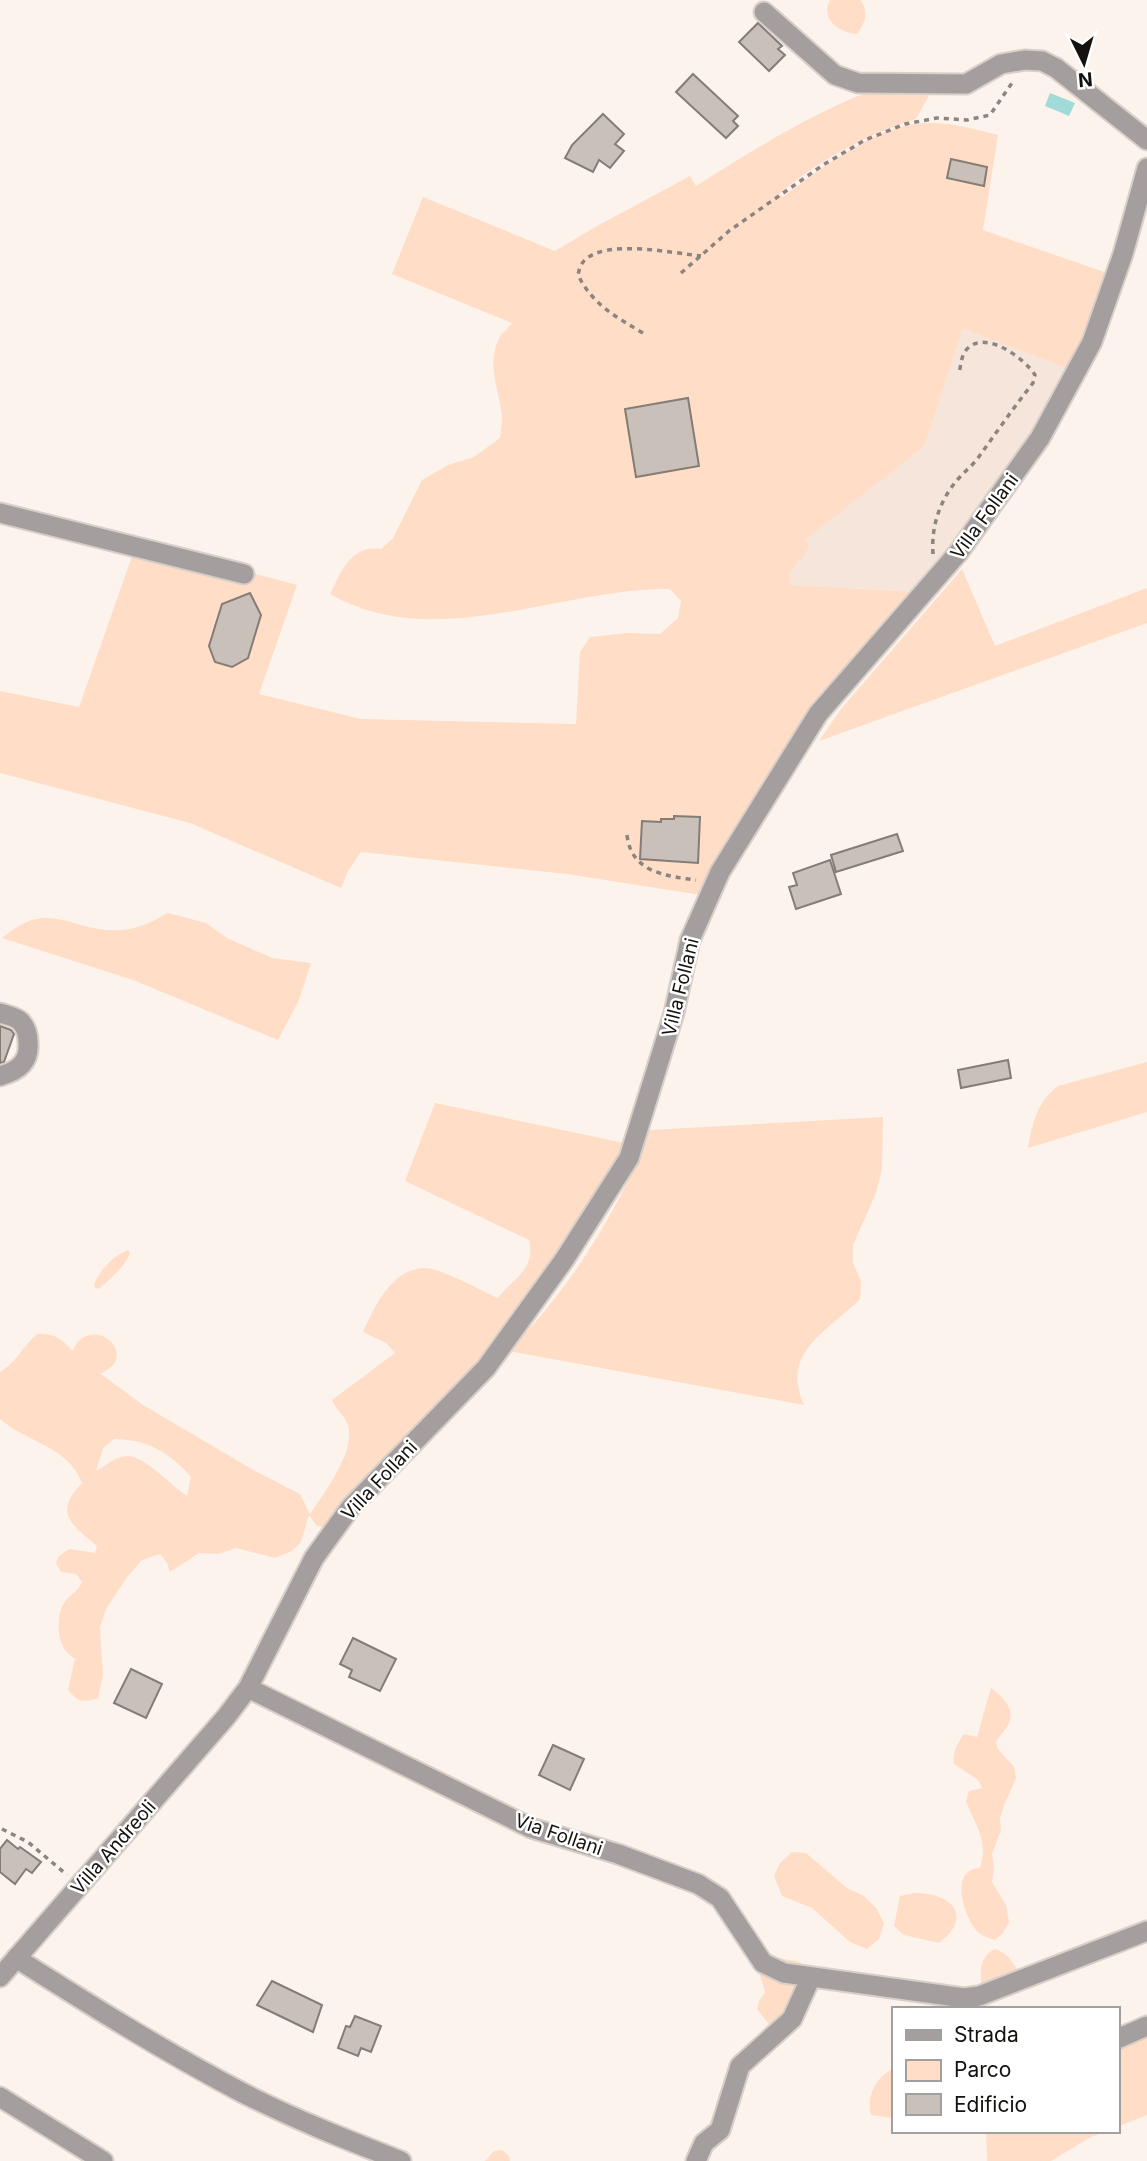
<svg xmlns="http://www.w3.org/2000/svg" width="1147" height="2161" font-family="Inter,sans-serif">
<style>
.built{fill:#f6e5da}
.green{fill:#ffddc6;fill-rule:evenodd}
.water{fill:#a0dbda}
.building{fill:#c9c0b9;stroke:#847c75;stroke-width:2}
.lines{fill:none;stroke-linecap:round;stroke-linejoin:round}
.minor-casing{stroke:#d8cfc9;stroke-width:23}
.path{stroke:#8b8480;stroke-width:3.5;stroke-dasharray:5 5;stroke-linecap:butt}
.minor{stroke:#a49f9e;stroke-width:19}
.labels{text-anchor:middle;stroke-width:5;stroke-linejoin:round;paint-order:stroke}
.street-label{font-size:19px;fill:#14110f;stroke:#fff}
</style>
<rect width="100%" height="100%" fill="#fdf3ed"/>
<path class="built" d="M963 329 1069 369 1024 445 992 495 917 592 792 585 789 575 803 540 924 447Z"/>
<path class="green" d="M830 0H861C869 13 865 23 857 34 839 33 820 19 830 0Z
M868 92 930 94 916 119C867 134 818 161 779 194L783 197C815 172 873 129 914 124 943 120 971 128 998 135L983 230 1110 274 1094 316 1069 369 963 329 924 447 804 540 809 542C808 557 794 562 789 575L792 585 917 592 701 895 567 874 361 852 348 871 341 888 190 823 0 773V691L79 707 137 542 297 585 259 694 361 719 576 724 580 652 590 637 628 633 660 634 678 618 681 601 670 589C558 588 435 654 330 594 342 570 351 545 381 549L393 538 422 480 448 465 474 457 500 438C501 430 502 423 502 416 499 389 485 361 501 335 504 331 509 327 512 323L392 274 423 197 555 251 597 226 690 176 696 186C751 151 807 116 868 92Z
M962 569 995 646 1147 588V623L819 741 841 709Z
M168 913 206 923 227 938 272 958 311 963 299 1000 278 1040 133 980 2 938C51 896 71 934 122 930 139 929 153 921 168 913Z
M1147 1062V1112L1028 1148C1032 1124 1037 1102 1058 1086Z
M435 1103 629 1144 539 1282 500 1336 326 1529 316 1525 309 1515 301 1542 292 1551 275 1558 236 1548 218 1554 199 1553 170 1572 167 1563 160 1554 142 1560 127 1577 106 1609 100 1627 103 1676 98 1698C83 1703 78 1702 68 1690L75 1659C71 1656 65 1651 63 1647 57 1635 57 1614 64 1603 70 1594 77 1593 82 1582L76 1574 61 1572 56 1563 59 1556 69 1549 95 1553 97 1546C71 1524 53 1513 82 1483 67 1445 27 1443 0 1419V1372C18 1361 22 1347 37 1334 54 1333 61 1338 73 1351 85 1318 128 1341 114 1364 112 1367 105 1371 101 1374L143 1405 257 1472 300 1494 310 1514C324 1493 358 1449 347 1423 344 1415 336 1410 332 1400L395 1353 386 1343 363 1332C375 1306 390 1271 423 1268 437 1266 484 1292 498 1298 514 1277 536 1270 529 1240L405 1181ZM114 1439C147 1439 170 1453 191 1477L187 1496C172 1487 145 1455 126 1456 115 1457 105 1466 96 1471L103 1448Z
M883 1117 882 1169 876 1193 853 1245V1263L861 1281 860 1299C827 1332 780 1352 804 1405L508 1351C569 1291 620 1209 650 1130Z
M128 1250 130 1253C125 1267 110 1279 99 1289L94 1287C96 1273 114 1255 128 1250Z
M991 1688C1004 1698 1017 1710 1007 1727 1003 1733 999 1736 996 1742L998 1749 1014 1767 1016 1778 1005 1803 1000 1817 1001 1830 992 1854 994 1868 992 1882 1006 1905 1009 1922 1003 1933 995 1940C990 1938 984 1937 979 1933 964 1920 948 1869 980 1868 989 1841 975 1825 966 1801L969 1791 982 1788 978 1780 954 1764C952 1752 957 1744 964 1734L977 1737Z
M792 1852 806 1853 847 1888 864 1896 877 1909 884 1924 879 1939 867 1949 850 1942 812 1908 782 1896 774 1876 780 1863Z
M915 1893C952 1893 974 1916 939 1943L904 1935 894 1926 900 1896Z
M995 1949C1008 1953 1012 1962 1019 1972L982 1989C980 1973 979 1956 995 1949Z
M779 1958 800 1962 807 1979 773 2030 757 2009 759 2001 765 1992 758 1968 768 1960Z
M1147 2031V2115L1117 2127V2044Z
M893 2069V2118L871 2115C866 2096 876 2077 893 2069Z
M986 2131H1107L1091 2137 1051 2161H987Z
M502 2150 509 2156 510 2161H485L494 2151Z"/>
<path class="water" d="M1050 93 1075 103 1069 116 1045 106Z"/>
<path class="building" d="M758 23 782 46 778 49 785 55 769 71 739 42Z
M693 74 738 116 733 121 738 126 726 138 676 92Z
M603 114 624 134 615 144 624 151 610 168 599 160 593 172 565 158 572 145Z
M951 159 987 167 984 186 947 178Z
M688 398 699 466 636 477 625 409Z
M250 593 261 615 248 658 232 667 215 662 209 646 222 604Z
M674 816 700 817 698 863 640 859 642 821 661 822V819H674Z
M897 834 903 851 836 872 831 855Z
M830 860 841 894 796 909 789 887 797 885 793 873Z
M0 1026 11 1030 14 1034 4 1062 0 1063Z
M1008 1060 1011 1078 961 1088 958 1070Z
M353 1638 396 1659 380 1691 349 1677 352 1670 340 1664Z
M131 1669 162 1684 146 1718 114 1703Z
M553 1745 584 1759 570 1790 539 1775Z
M7 1840 18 1849 20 1847 41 1862 32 1873 26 1869 15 1884 0 1872V1849Z
M272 1981 322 2005 313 2032 257 2005Z
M355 2016 381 2026 371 2052 361 2048 358 2056 338 2048 346 2026 350 2027Z"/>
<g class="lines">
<g class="minor-casing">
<path id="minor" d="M764 12 835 75 858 83 966 84 1001 64 1025 60 1042 61 1056 68 1147 140
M0 513 244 574
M0 1013C6 1015 16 1017 20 1021 26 1027 28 1034 28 1042 30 1062 18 1071 0 1076
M248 1688 531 1828 618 1854 698 1884 720 1898 763 1963 784 1973 964 1998 979 1996 1147 1931
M16 1958C90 2005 165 2052 243 2093 294 2119 347 2140 401 2161
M0 1977 226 1717 248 1688 314 1558 350 1508 486 1368 564 1260 629 1158 674 1013 690 940 720 872 818 714 958 553 1040 438 1092 342 1123 254 1147 168
M1117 2039 1147 2026
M0 2097 103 2161
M696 2161 704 2143 720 2130 740 2066 792 2019 811 1977"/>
</g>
<path class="path" d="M681 273 729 231 823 165 865 140 905 124 937 118 967 120 990 115 1014 80
M643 333C616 317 592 304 578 275 579 270 581 263 585 260 606 239 673 253 701 256
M933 554C931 526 940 499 959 478 965 471 972 466 978 458 996 433 1014 407 1033 383L1035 375C1025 359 987 330 968 348 961 354 961 365 959 374
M627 835C631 872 665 876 696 880
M2 1829 28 1842 67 1875"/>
<use href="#minor" class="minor"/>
</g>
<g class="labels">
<g class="street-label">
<text transform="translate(984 516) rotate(-54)" y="7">Villa Follani</text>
<text transform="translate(680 987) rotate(-76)" y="7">Villa Follani</text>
<text transform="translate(379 1480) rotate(-47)" y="7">Villa Follani</text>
<text transform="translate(559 1834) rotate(19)" y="7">Via Follani</text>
<text transform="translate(113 1847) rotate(-49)" y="7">Villa Andreoli</text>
</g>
</g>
<rect x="892" y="2007" width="228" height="126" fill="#ffffff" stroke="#a1a09f" stroke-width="2"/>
<rect x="906" y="2030" width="35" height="10" fill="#a49f9e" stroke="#a1a09f" stroke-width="2"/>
<text x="954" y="2042" font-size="21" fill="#14110f">Strada</text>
<rect x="906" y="2060" width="35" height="21" fill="#ffddc6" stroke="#a1a09f" stroke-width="2"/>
<text x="954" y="2077" font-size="21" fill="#14110f">Parco</text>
<rect x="906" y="2094" width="35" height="21" fill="#c9c0b9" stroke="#a1a09f" stroke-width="2"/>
<text x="954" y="2112" font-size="21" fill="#14110f">Edificio</text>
<g transform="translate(1084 63) rotate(175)" stroke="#ffffff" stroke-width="5" paint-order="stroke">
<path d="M0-5L12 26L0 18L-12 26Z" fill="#14110f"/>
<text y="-10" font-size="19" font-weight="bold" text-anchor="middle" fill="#14110f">N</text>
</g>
</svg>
